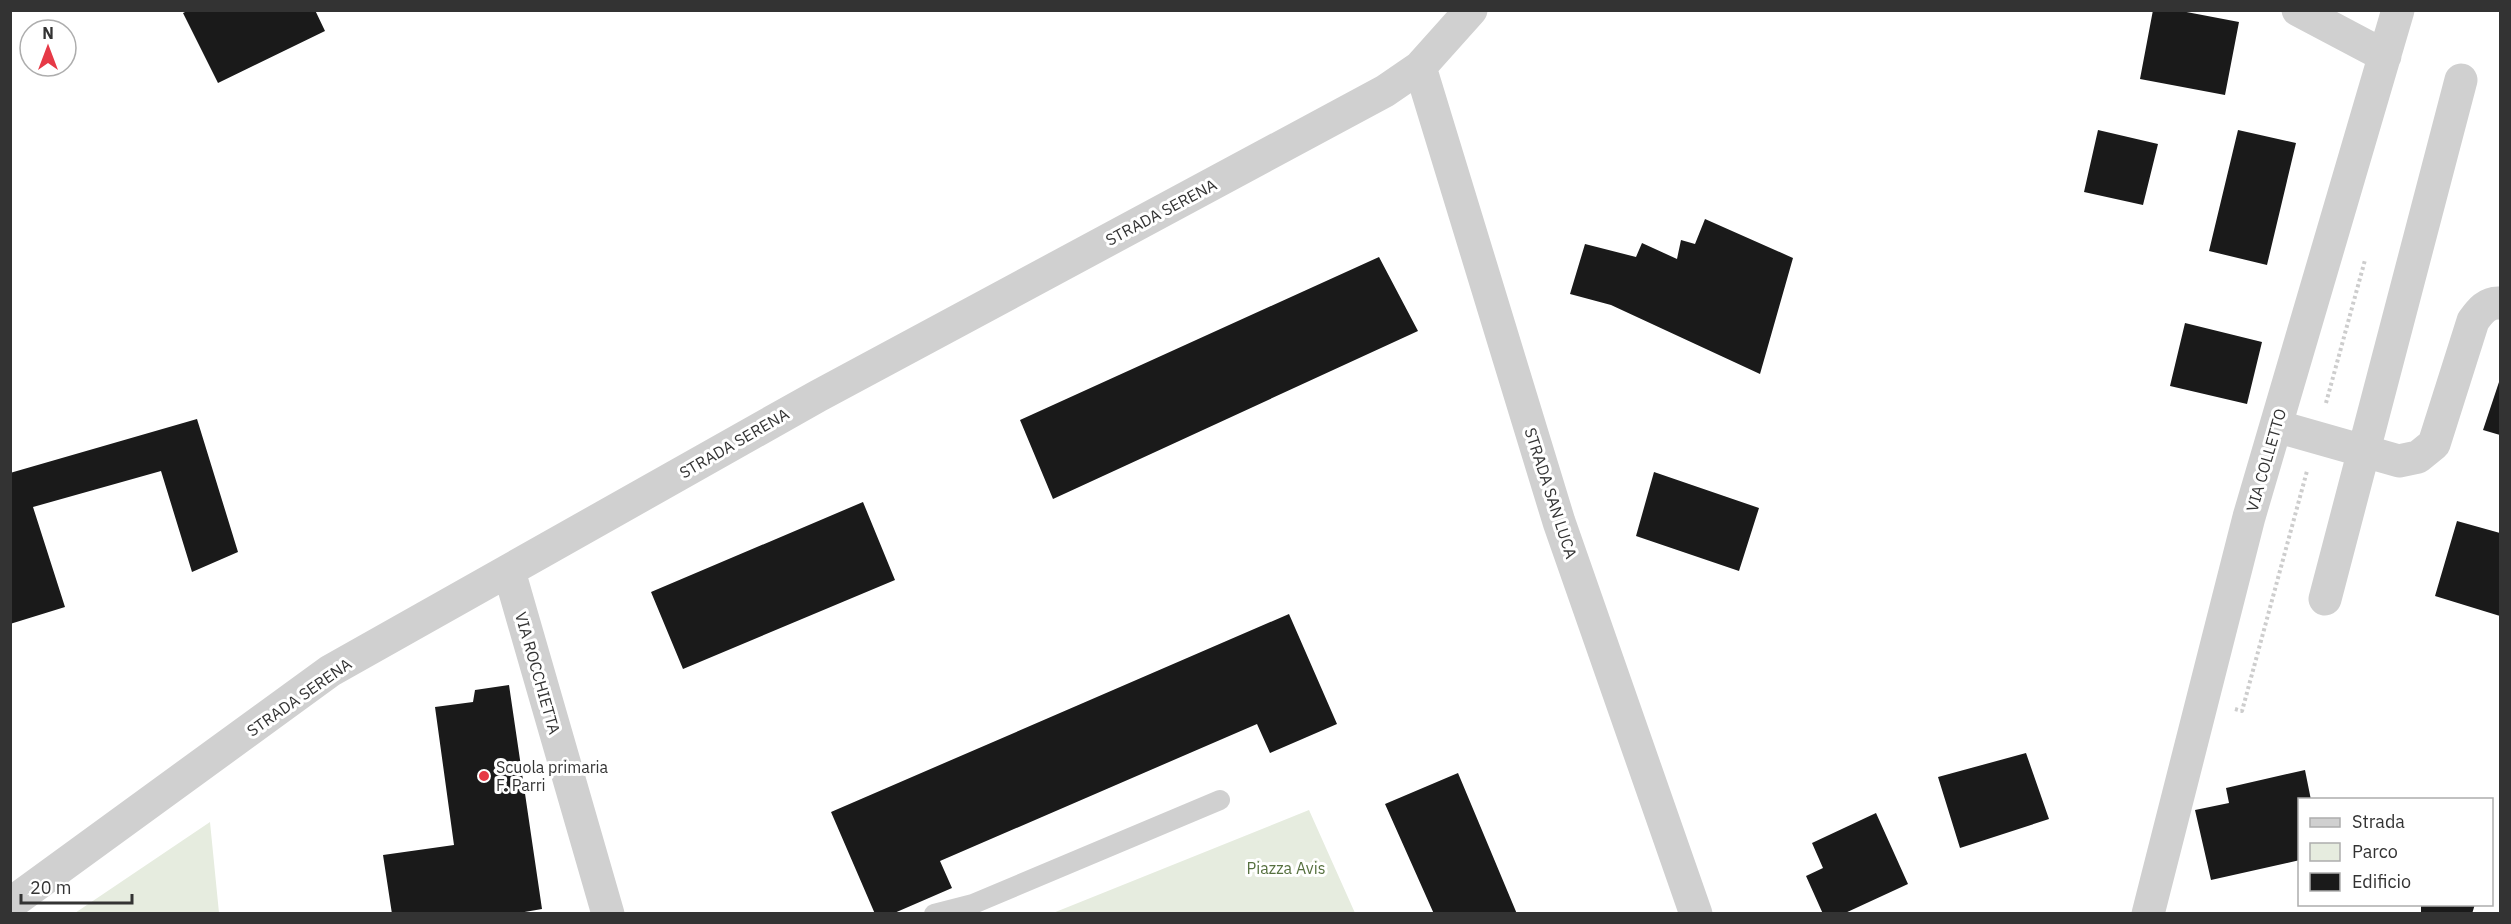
<svg xmlns="http://www.w3.org/2000/svg" width="2511" height="924" font-family="'IBM Plex Sans',sans-serif">
<style>
.green{fill:#e6ecdf}
.building{fill:#1a1a1a}
.lines{fill:none;stroke-linecap:round;stroke-linejoin:round}
.path{stroke:#cdcdcd;stroke-width:4;stroke-dasharray:3 3;stroke-linecap:butt}
.lane{stroke:#d0d0d0;stroke-width:20}
.street{stroke:#d0d0d0;stroke-width:33}
.poi-dot{fill:#e63946;stroke:#fff;stroke-width:2}
.labels{text-anchor:middle;stroke-width:6;stroke-linejoin:round;paint-order:stroke}
.street-label{font-size:16px;fill:#333;stroke:#fff}
.poi-label{font-size:16px;fill:#333;stroke:#fff;text-anchor:start}
.park-label{font-size:16px;fill:#56703f;stroke:#fff}
</style>
<rect width="100%" height="100%" fill="#fff"/>
<path class="green" d="M1309 810 1355 913H1053Z
M210 822 219 913H75Z"/>
<path class="building" d="M189 10H315L325 31 218 83 183 13Z
M2153 10H2176L2239 22 2225 95 2140 79Z
M2098 130 2158 144 2143 205 2084 192Z
M2238 130 2296 143 2267 265 2209 251Z
M1705 219 1793 258 1760 374 1611 305 1570 294 1585 244 1636 257 1642 243 1677 259 1681 240 1695 244Z
M1379 257 1418 331 1053 499 1020 420Z
M2185 323 2262 342 2247 404 2170 386Z
M2500 379V435L2483 430Z
M197 419 238 552 192 572 161 471 33 507 65 607 10 624V473Z
M1654 472 1759 508 1739 571 1636 536Z
M863 502 895 580 683 669 651 592Z
M2457 521 2500 533V616L2435 596Z
M1289 614 1337 724 1270 753 1257 724 940 861 952 888 892 914H875L831 812Z
M509 685 542 909 513 914H392L383 855 454 845 435 707 473 702 475 690Z
M2026 753 2049 819 1960 848 1938 777Z
M2305 770 2311 800H2300V860L2211 880 2195 810 2229 803 2226 788Z
M1458 773 1517 914H1434L1385 804Z
M1876 813 1908 884 1843 914H1823L1806 876 1823 868 1812 843Z
M2421 904H2475L2472 914H2421Z"/>
<g class="lines">
<path class="path" d="M2326 403 2365 260
M2235 709 2242 711 2307 471"/>
<path class="lane" d="M934 914 973 904 1220 800"/>
<path class="street" d="M2298 10 2385 56
M1420 67 1559 522 1696 914
M2276 426 2399 461 2418 457 2434 444 2473 321C2480 311 2487 302 2500 303
M509 571 608 914
M2325 599 2461 80
M10 904 330 671 818 396 1385 91 1420 67 1471 10
M2148 914 2249 517 2398 10"/>
</g>
<circle class="poi-dot" cx="484" cy="776" r="6"/>
<g class="labels">
<g class="street-label">
<text transform="translate(1161 212) rotate(-28)" y="6">STRADA SERENA</text>
<text transform="translate(734 443) rotate(-30)" y="6">STRADA SERENA</text>
<text transform="translate(2266 460) rotate(-74)" y="6">VIA COLLETTO</text>
<text transform="translate(1551 493) rotate(72)" y="6">STRADA SAN LUCA</text>
<text transform="translate(538 673) rotate(74)" y="6">VIA ROCCHIETTA</text>
<text transform="translate(299 697) rotate(-35)" y="6">STRADA SERENA</text>
</g>
<g class="poi-label">
<text x="496" y="773">Scuola primaria<tspan x="496" dy="18">F. Parri</tspan></text>
</g>
<g class="park-label">
<text x="1286" y="874">Piazza Avis</text>
</g>
</g>
<rect width="2511" height="924" fill="none" stroke="#333333" stroke-width="24"/>
<rect x="2298" y="798" width="195" height="108" fill="#ffffff" stroke="#adadad" stroke-width="1.5"/>
<rect x="2310" y="818" width="30" height="9" fill="#d0d0d0" stroke="#adadad" stroke-width="1.5"/>
<text x="2352" y="828" font-size="18" fill="#333333">Strada</text>
<rect x="2310" y="843" width="30" height="18" fill="#e6ecdf" stroke="#adadad" stroke-width="1.5"/>
<text x="2352" y="858" font-size="18" fill="#333333">Parco</text>
<rect x="2310" y="873" width="30" height="18" fill="#1a1a1a" stroke="#adadad" stroke-width="1.5"/>
<text x="2352" y="888" font-size="18" fill="#333333">Edificio</text>
<g transform="translate(48 48)"><circle r="28" fill="#ffffff" stroke="#adadad" stroke-width="1.5"/>
<path d="M0-4.5L10 22L0 15L-10 22Z" fill="#e63946"/>
<text y="-9" font-size="16" font-weight="bold" text-anchor="middle" fill="#333333">N</text>
</g>
<path d="M21 894v9h111v-9" fill="none" stroke="#333333" stroke-width="3"/>
<text x="30" y="894" font-size="18" fill="#333333" stroke="#ffffff" stroke-width="4.5" paint-order="stroke">20 m</text>
</svg>
